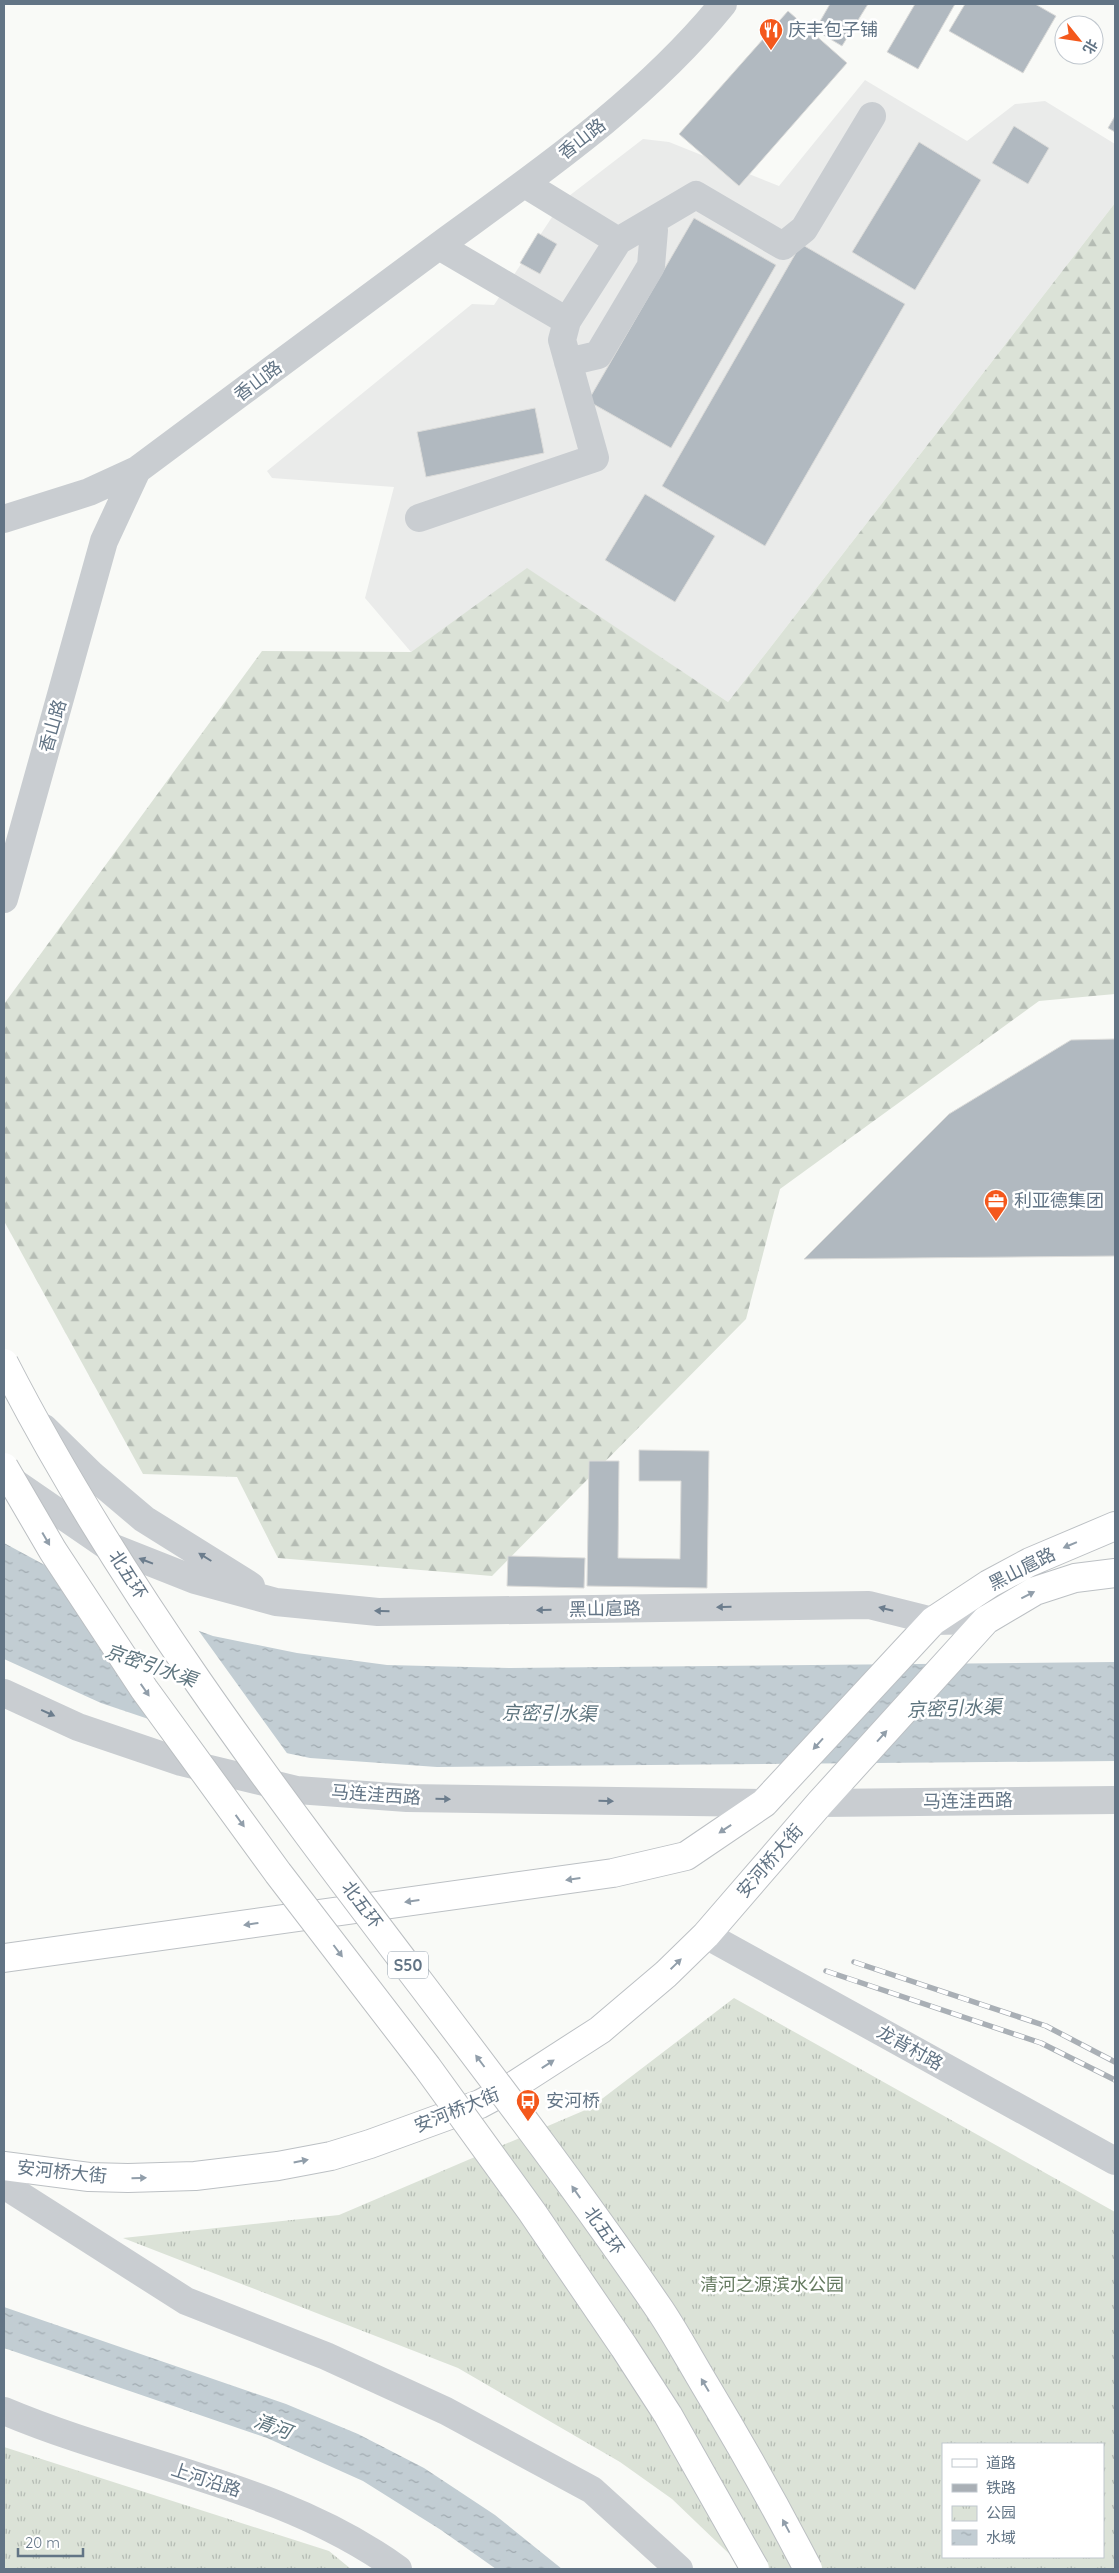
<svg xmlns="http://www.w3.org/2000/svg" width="1119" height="2573" font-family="Quicksand,'Noto Sans SC',sans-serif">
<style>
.built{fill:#eaebea}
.forest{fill:url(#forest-firs)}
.park{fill:url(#park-tufts);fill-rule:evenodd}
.water{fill:url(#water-ripples)}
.pier{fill:#f9faf7}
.building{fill:#b1b9c0;stroke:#dbdbd9}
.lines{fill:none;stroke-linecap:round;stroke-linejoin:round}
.major-casing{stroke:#bcc0c4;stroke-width:30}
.minor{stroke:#c9cdd1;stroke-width:28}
.major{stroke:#fff;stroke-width:28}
.rail-casing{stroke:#a9afb5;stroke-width:5.5}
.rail{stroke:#fff;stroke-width:4;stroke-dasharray:11;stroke-linecap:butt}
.highway-bridge-casing{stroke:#bbbfc2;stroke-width:30;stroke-linecap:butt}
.highway-bridge{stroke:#fff;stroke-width:28}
.oneway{fill:#919eaa}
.oneway2{fill:#6c7d8d}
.labels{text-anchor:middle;stroke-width:5;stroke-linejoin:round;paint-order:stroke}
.shield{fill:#fff;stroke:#919eaa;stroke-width:1}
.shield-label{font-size:16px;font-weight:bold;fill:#627485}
.poi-label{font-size:18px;fill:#627485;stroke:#fff;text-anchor:start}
.street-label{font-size:18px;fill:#627485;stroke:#fff}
.park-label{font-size:18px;fill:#667b61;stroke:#fff}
.water-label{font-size:19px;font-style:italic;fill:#5d747e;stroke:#fff}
</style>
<defs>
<pattern id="forest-firs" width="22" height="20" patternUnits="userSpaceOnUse" patternTransform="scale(1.25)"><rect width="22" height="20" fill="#dbe2d7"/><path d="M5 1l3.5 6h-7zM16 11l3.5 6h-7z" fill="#b5bcb4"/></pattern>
<pattern id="park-tufts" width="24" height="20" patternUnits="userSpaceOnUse" patternTransform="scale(1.25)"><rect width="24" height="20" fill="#dbe2d7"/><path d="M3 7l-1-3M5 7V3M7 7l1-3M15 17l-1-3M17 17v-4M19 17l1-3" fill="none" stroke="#b5bcb4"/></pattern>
<pattern id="water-ripples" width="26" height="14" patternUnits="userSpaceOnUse" patternTransform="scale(1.25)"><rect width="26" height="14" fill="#c2cdd3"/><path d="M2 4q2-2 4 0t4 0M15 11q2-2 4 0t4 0" fill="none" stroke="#a1abb1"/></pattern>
</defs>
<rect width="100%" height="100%" fill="#f9faf7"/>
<path class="built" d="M865 80 967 141 1015 104 1045 101 1115 144V203L728 702 527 569 411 652 365 598 394 487 272 478 267 471 472 304 494 305 558 208 569 196 643 139 669 142 779 186Z"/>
<path class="forest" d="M1115 203V994L1039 1001 780 1189 746 1319 492 1576 278 1558 237 1477 143 1474 4 1221V1004L262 651 411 652 527 568 728 702Z"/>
<path class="park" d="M734 1998 1115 2212V2569H745L672 2499 620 2462 458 2368 123 2238 339 2215 590 2108ZM943 2444H1103V2557H943Z
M4 2447 329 2551 351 2569H4Z"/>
<path class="water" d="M4 1543 102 1596 213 1636 297 1653 387 1665 509 1668 1115 1662V1761L437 1767 310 1758 190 1733 101 1703 4 1659Z
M4 2307 286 2404 358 2434 424 2468 495 2515 562 2569H496L441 2530 363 2481 267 2438 4 2348Z"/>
<path class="pier" d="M54 1567 103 1594 196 1627 289 1756 189 1735Z"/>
<path class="building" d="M830 4H868L842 46 815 30Z
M915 4H955L918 69 887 52Z
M965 4H1035L1056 16 1023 73 949 31Z
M788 11 847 63 739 186 679 134Z
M1115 116V132L1108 128Z
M1014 126 1049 148 1028 184 992 163Z
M919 142 981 180 915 290 852 252Z
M694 218 776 265 671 448 588 401Z
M538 233 557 244 540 274 520 263Z
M801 244 905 304 765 546 662 486Z
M535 408 544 453 426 477 417 432Z
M645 494 715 536 675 602 605 560Z
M1115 1039V1256L804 1259 949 1114 1071 1040Z
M639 1450 709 1451 707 1588 587 1586 589 1461H619L618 1558 680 1559 681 1481H639Z
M508 1556 585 1558 584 1588 507 1586Z"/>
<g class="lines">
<g class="major-casing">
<path id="major" d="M4 1958 613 1873 686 1856 764 1803 933 1621 989 1584 1030 1562 1115 1526
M4 2166 89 2177 128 2178 195 2176 278 2166 331 2156 370 2144 480 2104 510 2088 600 2030 666 1974 706 1935 820 1803 986 1620 1035 1591 1075 1578 1115 1573"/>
</g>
<path class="minor" d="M618 241 696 195 783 246 804 229 872 116
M439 246 567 321 618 241 525 184
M568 362 598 355 651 266 654 230 651 223
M419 518 595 458 562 340 567 321
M4 519 89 492 137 470
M4 899 104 541 137 470C238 395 338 320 440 245 540 172 644 101 723 4
M44 1428 92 1475 144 1519 251 1586
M8 1478 104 1544 195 1580 276 1602 378 1612 869 1605 933 1621 986 1620
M4 1693 78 1727 181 1762 297 1790 407 1798 764 1803
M820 1803 1115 1800
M706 1935 1115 2161
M4 2185 186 2301 326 2356 446 2411 592 2490 679 2569
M4 2411C134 2466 282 2485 398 2569"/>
<use href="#major" class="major"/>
<g class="rail-casing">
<path id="rail" d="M854 1962 1046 2026 1115 2062
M826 1971 1041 2043 1115 2080"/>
</g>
<use href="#rail" class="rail"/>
<g class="highway-bridge-casing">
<path id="highway-bridge" d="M4 1363C180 1706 444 1993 660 2310 676 2334 690 2360 705 2385 741 2445 776 2507 808 2569
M4 1467 53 1551 144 1689 278 1873 427 2067 532 2212 624 2347 668 2415 755 2569"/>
</g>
<use href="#highway-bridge" class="highway-bridge"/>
</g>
<defs><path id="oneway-solid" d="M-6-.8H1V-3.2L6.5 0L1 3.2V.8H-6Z" transform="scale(1.25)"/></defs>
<g class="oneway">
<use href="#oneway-solid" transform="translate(46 1539) rotate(60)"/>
<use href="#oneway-solid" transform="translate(1070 1545) rotate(157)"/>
<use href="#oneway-solid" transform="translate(1028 1595) rotate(-27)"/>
<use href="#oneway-solid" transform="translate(145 1690) rotate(55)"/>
<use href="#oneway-solid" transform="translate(882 1736) rotate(-48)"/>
<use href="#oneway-solid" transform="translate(818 1744) rotate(132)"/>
<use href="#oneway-solid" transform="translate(240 1821) rotate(54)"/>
<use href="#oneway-solid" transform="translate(725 1829) rotate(146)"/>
<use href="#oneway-solid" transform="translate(573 1879) rotate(172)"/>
<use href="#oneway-solid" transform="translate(412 1901) rotate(172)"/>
<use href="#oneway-solid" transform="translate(251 1924) rotate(172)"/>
<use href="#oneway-solid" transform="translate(338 1951) rotate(53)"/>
<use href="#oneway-solid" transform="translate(676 1964) rotate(-44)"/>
<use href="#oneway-solid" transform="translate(480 2061) rotate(-127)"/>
<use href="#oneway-solid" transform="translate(548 2064) rotate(-33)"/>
<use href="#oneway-solid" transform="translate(301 2161) rotate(-11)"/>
<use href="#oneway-solid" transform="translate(139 2178) rotate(-2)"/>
<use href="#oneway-solid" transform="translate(576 2192) rotate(-125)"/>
<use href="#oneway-solid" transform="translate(705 2385) rotate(-121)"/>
<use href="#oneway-solid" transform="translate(786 2526) rotate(-118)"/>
</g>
<g class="oneway2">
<use href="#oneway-solid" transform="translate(205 1557) rotate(-148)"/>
<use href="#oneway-solid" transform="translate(146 1561) rotate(-159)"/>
<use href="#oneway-solid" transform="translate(724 1607) rotate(179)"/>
<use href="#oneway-solid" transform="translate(886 1609) rotate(-166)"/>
<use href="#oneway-solid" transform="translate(544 1610) rotate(179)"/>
<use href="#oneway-solid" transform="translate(382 1611) rotate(-179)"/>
<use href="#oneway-solid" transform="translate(48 1713) rotate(24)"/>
<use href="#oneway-solid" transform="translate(443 1799) rotate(1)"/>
<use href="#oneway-solid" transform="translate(606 1801) rotate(1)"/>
</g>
<defs>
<g id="restaurant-pin" transform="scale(1.25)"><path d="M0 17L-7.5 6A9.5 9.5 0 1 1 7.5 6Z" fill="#f4581c" stroke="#fff"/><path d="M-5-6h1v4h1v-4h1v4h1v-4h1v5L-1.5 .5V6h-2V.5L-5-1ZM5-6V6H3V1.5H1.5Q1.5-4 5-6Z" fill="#fff"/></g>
<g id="office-pin" transform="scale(1.25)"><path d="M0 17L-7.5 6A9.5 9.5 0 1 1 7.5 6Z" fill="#f4581c" stroke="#fff"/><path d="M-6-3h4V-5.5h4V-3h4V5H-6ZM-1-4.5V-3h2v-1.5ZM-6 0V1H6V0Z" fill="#fff"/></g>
<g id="bus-pin" transform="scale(1.25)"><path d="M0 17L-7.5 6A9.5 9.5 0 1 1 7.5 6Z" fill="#f4581c" stroke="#fff"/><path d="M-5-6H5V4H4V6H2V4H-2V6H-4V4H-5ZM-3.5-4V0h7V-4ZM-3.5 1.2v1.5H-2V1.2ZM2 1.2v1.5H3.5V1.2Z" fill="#fff"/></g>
</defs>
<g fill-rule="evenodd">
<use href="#restaurant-pin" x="771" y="30"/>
<use href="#office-pin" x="996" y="1201"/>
<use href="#bus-pin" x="528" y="2101"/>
</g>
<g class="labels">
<rect class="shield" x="388" y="1951.5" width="40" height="27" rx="4"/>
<g class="shield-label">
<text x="408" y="1971">S50</text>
</g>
<g class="poi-label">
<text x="788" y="36">庆丰包子铺</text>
<text x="1014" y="1207">利亚德集团</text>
<text x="546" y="2107">安河桥</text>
</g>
<g class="street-label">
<text transform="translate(582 139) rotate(-38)" y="6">香山路</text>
<text transform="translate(258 381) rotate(-37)" y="6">香山路</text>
<text transform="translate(53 726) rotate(-74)" y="6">香山路</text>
<text transform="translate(1022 1569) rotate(-27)" y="6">黑山扈路</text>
<text transform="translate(128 1575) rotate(57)" y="6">北五环</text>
<text transform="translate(605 1609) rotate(-1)" y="6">黑山扈路</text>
<text transform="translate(376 1795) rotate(4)" y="6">马连洼西路</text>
<text transform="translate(968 1801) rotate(-1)" y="6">马连洼西路</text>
<text transform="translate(770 1861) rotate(-49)" y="6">安河桥大街</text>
<text transform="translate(362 1905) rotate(53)" y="6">北五环</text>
<text transform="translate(910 2048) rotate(29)" y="6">龙背村路</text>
<text transform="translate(457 2110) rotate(-22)" y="6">安河桥大街</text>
<text transform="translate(62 2172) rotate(6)" y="6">安河桥大街</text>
<text transform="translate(604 2231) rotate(55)" y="6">北五环</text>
<text transform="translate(206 2480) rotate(18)" y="6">上河沿路</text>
</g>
<g class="park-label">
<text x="772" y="2291">清河之源滨水公园</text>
</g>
<g class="water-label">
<text transform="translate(151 1665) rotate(19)" y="7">京密引水渠</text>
<text transform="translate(954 1708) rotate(-2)" y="7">京密引水渠</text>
<text transform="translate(549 1713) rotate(1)" y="7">京密引水渠</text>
<text transform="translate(273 2426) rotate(20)" y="7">清河</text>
</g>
</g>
<rect width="1119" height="2573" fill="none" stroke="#627485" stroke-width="10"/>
<rect x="942" y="2443" width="162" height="115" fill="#ffffff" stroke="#c0c7ce"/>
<rect x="952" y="2459" width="25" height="8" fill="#ffffff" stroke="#c0c7ce"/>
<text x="986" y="2468" font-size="15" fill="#627485">道路</text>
<rect x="952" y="2484" width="25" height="8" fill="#a9afb5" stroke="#c0c7ce"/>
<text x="986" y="2493" font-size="15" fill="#627485">铁路</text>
<rect x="952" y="2506" width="25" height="15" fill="url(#park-tufts)" stroke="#c0c7ce"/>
<text x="986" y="2518" font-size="15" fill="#627485">公园</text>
<rect x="952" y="2530" width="25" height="15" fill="url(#water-ripples)" stroke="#c0c7ce"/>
<text x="986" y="2543" font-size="15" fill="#627485">水域</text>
<g transform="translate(1079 40) rotate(120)"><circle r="24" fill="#ffffff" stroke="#c0c7ce"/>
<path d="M0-4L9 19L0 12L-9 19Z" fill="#f4581c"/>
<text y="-8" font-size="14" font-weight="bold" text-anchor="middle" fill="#627485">北</text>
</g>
<path d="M18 2548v8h65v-8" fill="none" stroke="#627485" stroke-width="2.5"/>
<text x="25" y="2548" font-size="15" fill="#627485" stroke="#ffffff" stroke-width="4" paint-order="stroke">20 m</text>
</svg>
